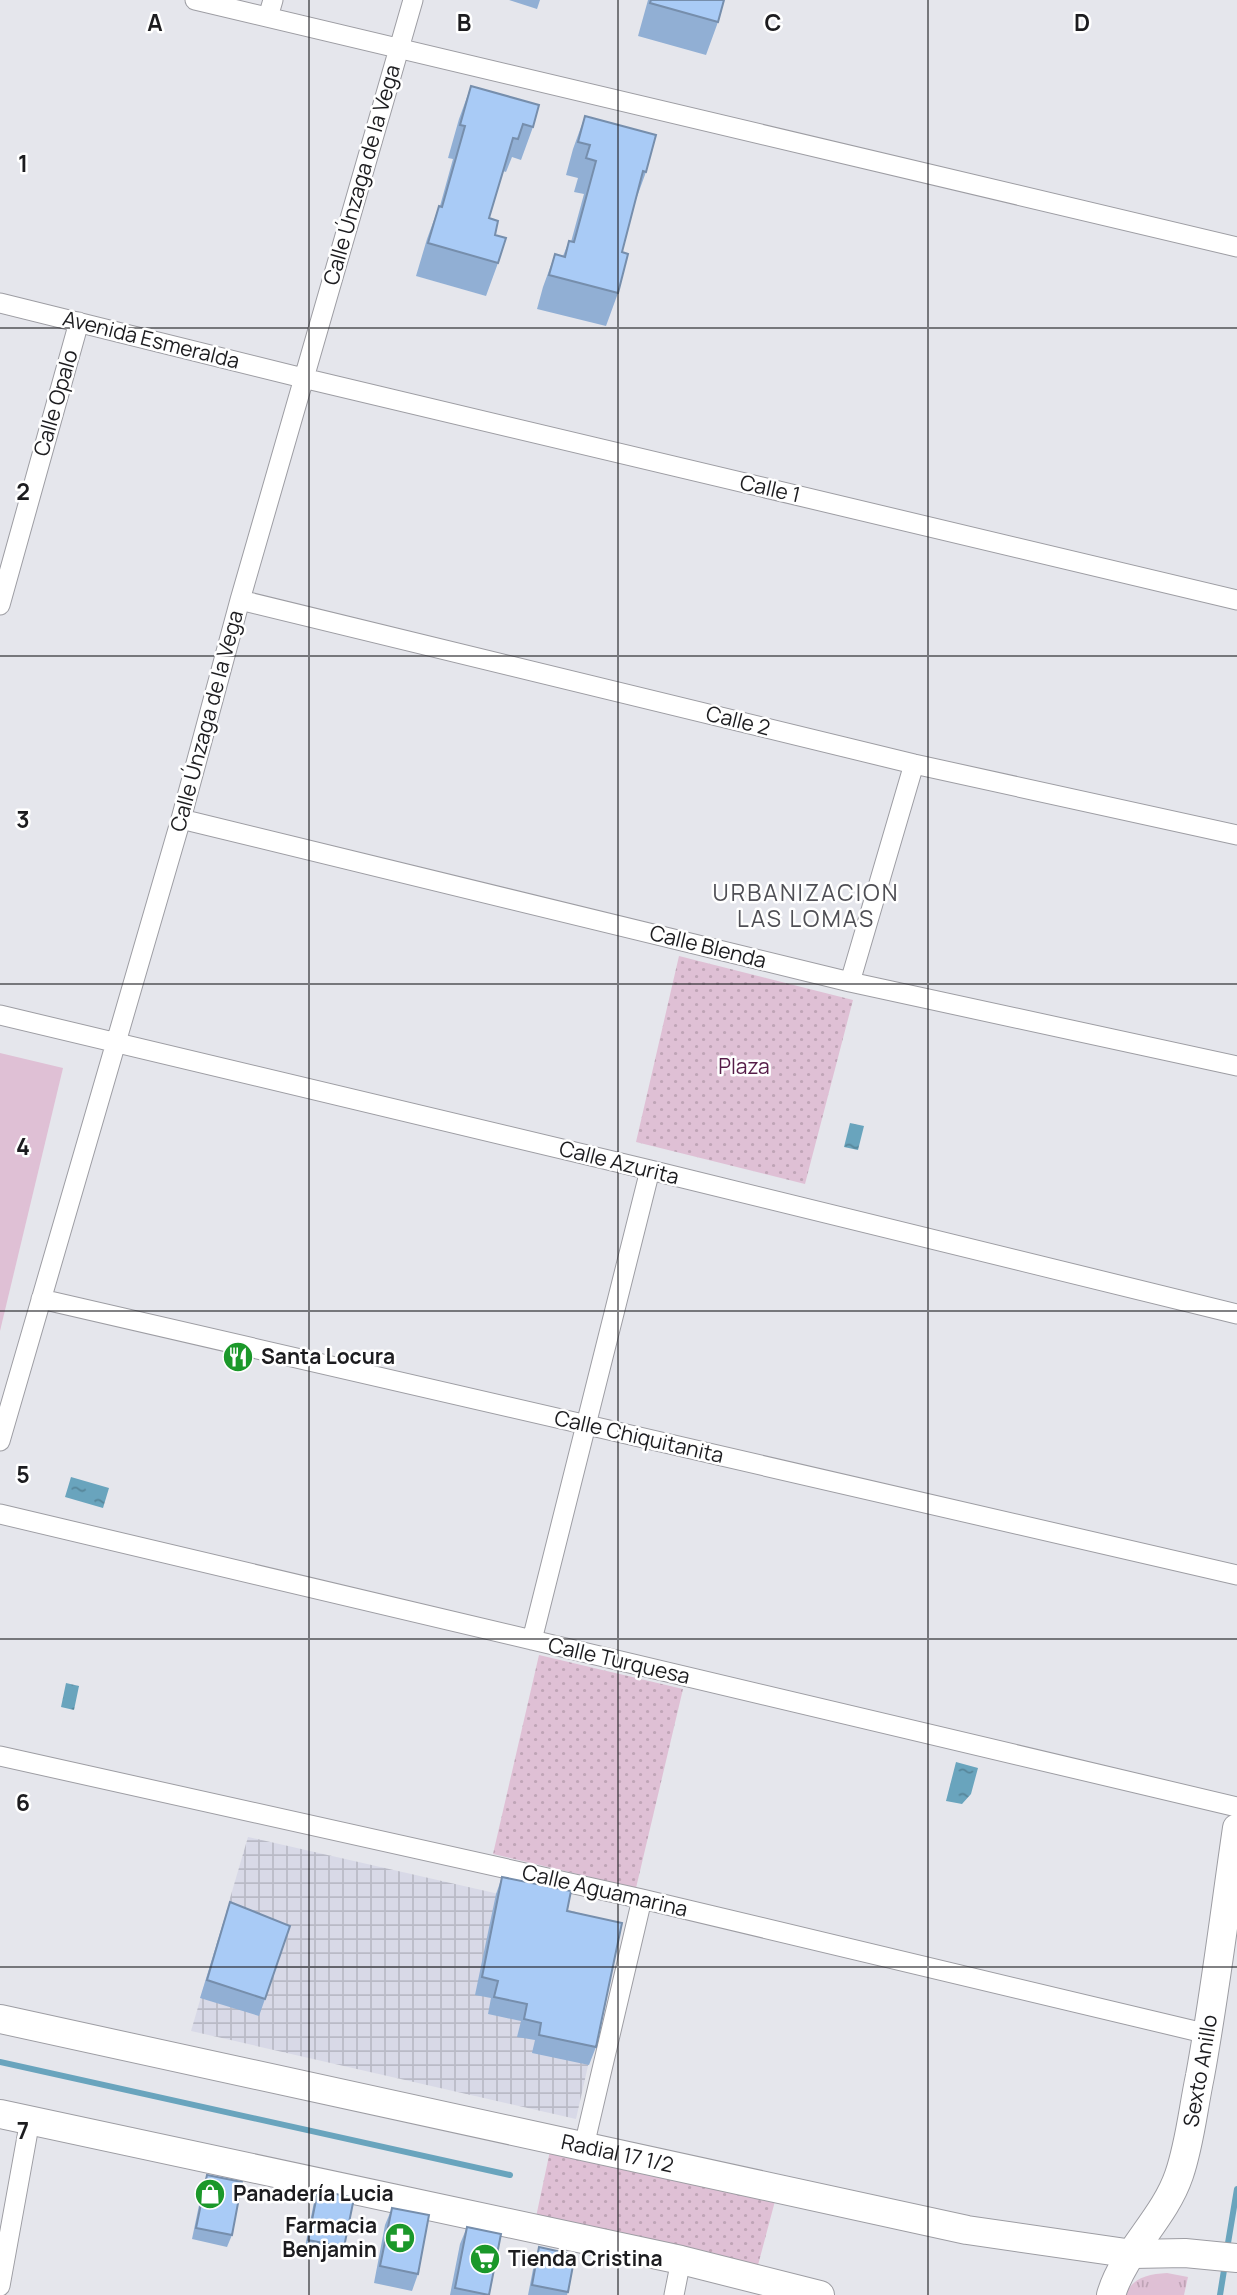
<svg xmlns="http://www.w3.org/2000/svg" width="1237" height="2295" font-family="Manrope,sans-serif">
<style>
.industrial{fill:url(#industrial-grid)}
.grass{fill:url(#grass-tufts)}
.park{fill:url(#park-dots)}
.garden{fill:#dfc0d5}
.water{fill:url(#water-ripples)}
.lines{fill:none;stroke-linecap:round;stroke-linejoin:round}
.stream{stroke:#69a4bd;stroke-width:6}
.minor-casing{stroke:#9d9da3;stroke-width:21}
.secondary-casing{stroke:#9d9da3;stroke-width:30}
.minor{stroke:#fff;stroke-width:19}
.secondary{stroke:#fff;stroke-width:28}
.wall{fill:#91afd4}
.building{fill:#a9cbf6;stroke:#768eac;stroke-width:2}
.grid{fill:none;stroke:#1c1c1f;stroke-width:2;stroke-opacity:0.55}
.labels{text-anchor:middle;stroke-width:5;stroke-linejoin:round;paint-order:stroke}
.street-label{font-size:21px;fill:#1c1c1f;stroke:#fff}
.park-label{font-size:21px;fill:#551c48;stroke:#fff}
.poi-label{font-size:21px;font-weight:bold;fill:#1c1c1f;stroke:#fff;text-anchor:start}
.neighbourhood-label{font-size:23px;letter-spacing:2px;fill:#4f4f55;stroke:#fff}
.grid-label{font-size:23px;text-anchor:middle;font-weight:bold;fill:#1c1c1f;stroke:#fff;stroke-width:5;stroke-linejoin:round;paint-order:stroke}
</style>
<defs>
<pattern id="industrial-grid" width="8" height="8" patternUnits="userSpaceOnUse" patternTransform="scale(1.75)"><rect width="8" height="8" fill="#d8d9e7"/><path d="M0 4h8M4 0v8" fill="none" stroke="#b9bac6"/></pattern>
<pattern id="grass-tufts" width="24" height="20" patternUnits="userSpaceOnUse" patternTransform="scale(1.75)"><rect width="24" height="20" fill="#dfc0d5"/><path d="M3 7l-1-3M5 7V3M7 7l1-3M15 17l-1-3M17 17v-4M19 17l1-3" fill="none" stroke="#bfa4b6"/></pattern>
<pattern id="park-dots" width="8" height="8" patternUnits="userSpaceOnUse" patternTransform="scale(1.75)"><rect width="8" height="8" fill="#dfc0d5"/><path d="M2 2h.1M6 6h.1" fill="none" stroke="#bfa4b6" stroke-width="1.8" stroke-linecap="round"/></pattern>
<pattern id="water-ripples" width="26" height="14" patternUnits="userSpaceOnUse" patternTransform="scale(1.75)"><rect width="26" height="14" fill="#69a4bd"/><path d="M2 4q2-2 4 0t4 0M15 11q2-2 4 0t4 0" fill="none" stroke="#568599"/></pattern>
</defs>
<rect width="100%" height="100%" fill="#e5e6ec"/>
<path class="industrial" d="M248 1837 565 1909 620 1924 576 2119 191 2031Z"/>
<path class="grass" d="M1167 2273 1188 2277 1184 2295H1125C1133 2277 1149 2274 1167 2273Z"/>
<path class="park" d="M679 956 853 1000 805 1184 636 1142Z
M539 1655 683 1689 636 1888 493 1854Z
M550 2151 775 2201 758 2265 536 2217Z"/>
<path class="garden" d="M0 1053 63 1068 0 1331Z"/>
<path class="water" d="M850 1123 864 1126 858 1150 844 1147Z
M71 1477 109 1488 103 1508 65 1497Z
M66 1683 79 1686 74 1710 61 1707Z
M956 1762 978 1768 971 1794 962 1804 946 1801Z"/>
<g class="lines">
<path class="stream" d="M0 2062 510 2175
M1227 2249 1237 2189
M1220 2295 1225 2264"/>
<g class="minor-casing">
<path id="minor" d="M195 0 1237 247
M268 17 273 0
M0 303 303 378 1237 600
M240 600 914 764 1237 835
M0 605 79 322
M181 819 850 982 1237 1066
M850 982 914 764
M0 1015 650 1170 1237 1314
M41 1299 1237 1575
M0 1441 181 819 240 600 413 0
M0 1514 1237 1807
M532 1640 650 1170
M0 1756 642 1899 1208 2034
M584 2146 642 1899
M0 2286 30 2120
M674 2295 681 2260"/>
</g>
<g class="secondary-casing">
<g id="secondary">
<path id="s1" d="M0 2019 967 2230 1133 2254 1185 2253 1237 2258"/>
<path d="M0 2114 681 2260 820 2295"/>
<path id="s2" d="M1111 2295C1124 2251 1164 2219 1179 2175 1190 2143 1193 2109 1200 2076 1215 1994 1225 1910 1237 1828"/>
</g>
</g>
<use href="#minor" class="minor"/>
<use href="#secondary" class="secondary"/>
</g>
<path class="wall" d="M509 0H540L537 9Z
M648 0H724L718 22 706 55 638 36Z
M471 86 533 127 521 160 512 157 506 172 503 171 489 218 495 235 498 263 486 296 416 276 427 239 439 206H440L453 159 448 158 459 119Z
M585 116 646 172 634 205 622 252 618 293 606 326 537 309 543 287 555 254 563 256 569 241 571 242 584 194 574 192 578 178 566 175 573 149Z
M502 1877 567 1911 596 2047 589 2065 532 2053 535 2040 517 2037 521 2021 488 2014 491 1998 475 1995 496 1894Z
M230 1902 265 1999 259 2016 200 1998 224 1920Z
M207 2175 232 2235 227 2247 192 2239 203 2186Z
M318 2190 344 2247 340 2259 304 2252 314 2202Z
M392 2208 418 2274 412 2291 374 2283 385 2225Z
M467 2227 489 2295H450L460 2244Z
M539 2247 568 2292 567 2295H528L535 2259Z"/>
<path class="building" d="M651 0H724L718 22 650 3Z
M471 86 539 105 533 127 523 124 518 139 513 138 489 218 498 221 495 235 506 238 498 263 428 243 439 206 442 207 465 126 460 125Z
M585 116 656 135 646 172 643 171 622 252 628 254 618 293 549 275 555 254 565 257 569 241 574 242 596 161 586 158 590 145 578 142Z
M502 1877 571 1891 567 1911 622 1923 596 2047 539 2035 541 2023 524 2019 527 2004 494 1997 498 1981 482 1977Z
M230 1902 290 1926 265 1999 207 1980Z
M207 2175 242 2182 232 2235 196 2228Z
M318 2190 354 2198 344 2247 308 2240Z
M392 2208 429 2215 418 2274 380 2266Z
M467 2227 501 2234 489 2295 455 2288Z
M539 2247 575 2255 568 2292 532 2285Z"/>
<path class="grid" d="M309 0V2295M618 0V2295M928 0V2295M0 328H1237M0 656H1237M0 984H1237M0 1311H1237M0 1639H1237M0 1967H1237"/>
<defs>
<g id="restaurant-disc" transform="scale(1.575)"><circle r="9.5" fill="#1b982a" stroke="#fff"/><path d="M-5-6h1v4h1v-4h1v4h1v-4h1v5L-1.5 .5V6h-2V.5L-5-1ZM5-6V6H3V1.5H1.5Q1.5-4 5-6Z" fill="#fff"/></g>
<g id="shop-disc" transform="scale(1.575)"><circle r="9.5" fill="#1b982a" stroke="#fff"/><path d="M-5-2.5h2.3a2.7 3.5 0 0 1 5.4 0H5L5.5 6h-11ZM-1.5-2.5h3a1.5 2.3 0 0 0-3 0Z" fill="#fff"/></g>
<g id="pharmacy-disc" transform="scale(1.575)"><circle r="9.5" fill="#1b982a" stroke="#fff"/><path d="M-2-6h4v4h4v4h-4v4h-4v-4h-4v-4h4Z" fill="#fff"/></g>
<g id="supermarket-disc" transform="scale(1.575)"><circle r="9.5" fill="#1b982a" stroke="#fff"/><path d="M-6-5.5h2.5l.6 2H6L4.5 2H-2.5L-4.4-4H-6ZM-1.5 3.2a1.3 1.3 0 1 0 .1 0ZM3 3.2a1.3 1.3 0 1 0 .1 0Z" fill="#fff"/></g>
</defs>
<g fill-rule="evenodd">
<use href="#restaurant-disc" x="238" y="1357"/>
<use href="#shop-disc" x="210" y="2194"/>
<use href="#pharmacy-disc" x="400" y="2238"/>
<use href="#supermarket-disc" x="485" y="2259"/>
</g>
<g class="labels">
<g class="street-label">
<text transform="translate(362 175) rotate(-74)" y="7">Calle Únzaga de la Vega</text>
<text transform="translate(151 340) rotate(14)" y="7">Avenida Esmeralda</text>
<text transform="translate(56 403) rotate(-74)" y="7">Calle Opalo</text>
<text transform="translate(770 489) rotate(13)" y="7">Calle 1</text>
<text transform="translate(207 721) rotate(-75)" y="7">Calle Únzaga de la Vega</text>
<text transform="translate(738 721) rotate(14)" y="7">Calle 2</text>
<text transform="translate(708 947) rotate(14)" y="7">Calle Blenda</text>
<text transform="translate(619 1163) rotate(14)" y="7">Calle Azurita</text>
<text transform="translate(639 1437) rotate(13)" y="7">Calle Chiquitanita</text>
<text transform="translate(619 1661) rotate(13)" y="7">Calle Turquesa</text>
<text transform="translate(605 1891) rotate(13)" y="7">Calle Aguamarina</text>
<text dy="7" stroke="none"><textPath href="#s2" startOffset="245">Sexto Anillo</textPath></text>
<text dy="7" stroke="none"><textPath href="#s1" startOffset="632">Radial 17 1/2</textPath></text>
</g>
<g class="park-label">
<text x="744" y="1074">Plaza</text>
</g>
<g class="poi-label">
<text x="261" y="1364">Santa Locura</text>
<text x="233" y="2201">Panadería Lucia</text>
<text x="377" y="2233" text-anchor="end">Farmacia<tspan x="377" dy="24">Benjamin</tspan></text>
<text x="508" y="2266">Tienda Cristina</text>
</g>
<g class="neighbourhood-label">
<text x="806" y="901">URBANIZACION<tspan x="806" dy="26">LAS LOMAS</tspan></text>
</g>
</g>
<g class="grid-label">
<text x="155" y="31">A</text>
<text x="464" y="31">B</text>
<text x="773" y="31">C</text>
<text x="1082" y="31">D</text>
<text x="23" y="172">1</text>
<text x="23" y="500">2</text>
<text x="23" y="828">3</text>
<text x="23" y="1155">4</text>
<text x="23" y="1483">5</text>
<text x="23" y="1811">6</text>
<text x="23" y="2139">7</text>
</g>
</svg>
